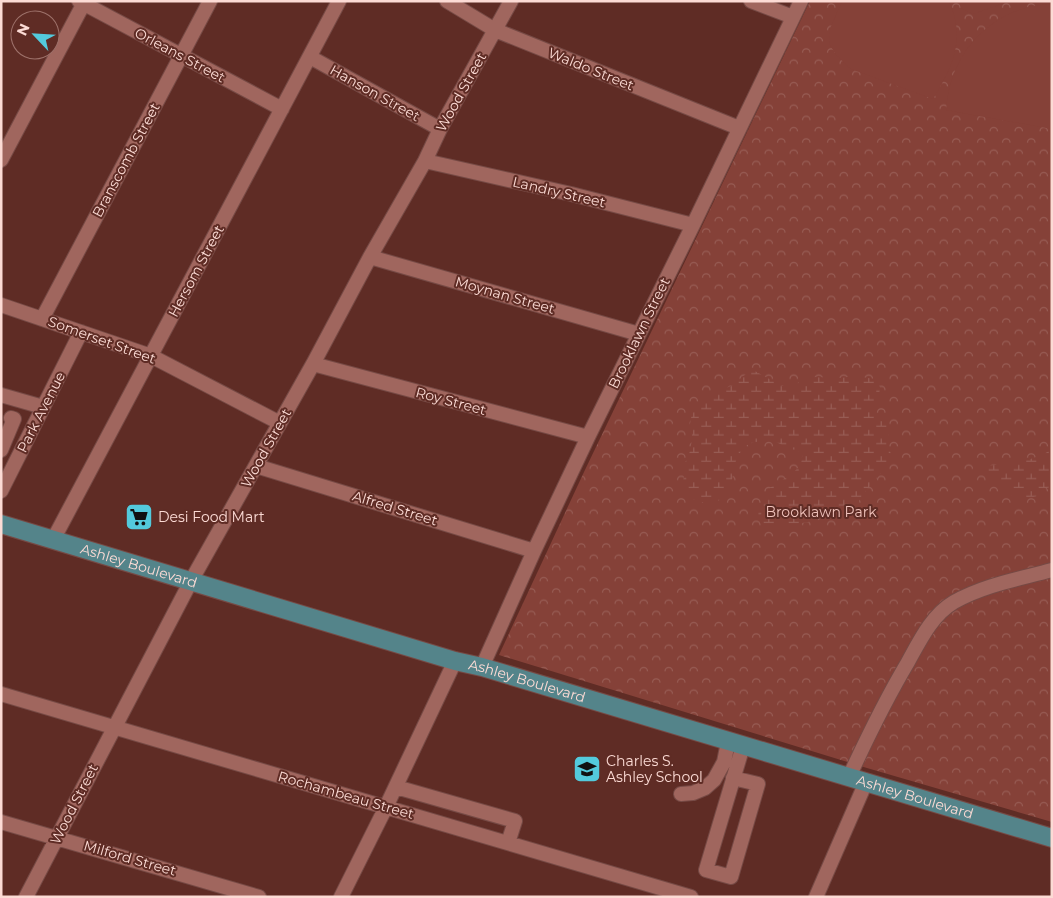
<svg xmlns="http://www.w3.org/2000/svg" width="1053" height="898" font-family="Montserrat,sans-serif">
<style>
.forest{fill:url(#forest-crowns)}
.wetland{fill:url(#wetland-marsh)}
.pitch{fill:#854138}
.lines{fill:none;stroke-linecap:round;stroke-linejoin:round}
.minor-casing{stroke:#764a45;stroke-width:16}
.major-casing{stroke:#764a45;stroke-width:20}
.minor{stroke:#a0665e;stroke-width:14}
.major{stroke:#54848a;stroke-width:18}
.labels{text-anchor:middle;stroke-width:4;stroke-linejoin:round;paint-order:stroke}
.street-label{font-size:14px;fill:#fcdbd5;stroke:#5f2c25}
.park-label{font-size:14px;fill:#f1c3bc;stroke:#5f2c25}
.poi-label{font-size:14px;fill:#fcdbd5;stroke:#5f2c25;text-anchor:start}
</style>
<defs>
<pattern id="forest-crowns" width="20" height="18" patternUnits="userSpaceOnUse" patternTransform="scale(1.25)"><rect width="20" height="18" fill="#854138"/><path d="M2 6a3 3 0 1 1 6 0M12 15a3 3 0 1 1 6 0" fill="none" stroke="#975c54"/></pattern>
<pattern id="wetland-marsh" width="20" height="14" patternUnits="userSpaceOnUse" patternTransform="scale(1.25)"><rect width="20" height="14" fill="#854138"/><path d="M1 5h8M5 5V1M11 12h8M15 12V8" fill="none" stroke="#975c54"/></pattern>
</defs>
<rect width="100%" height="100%" fill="#5f2c25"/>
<path class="forest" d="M810 1H1052V822L867 768 499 655 584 472Z"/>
<path class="wetland" d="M753 370 782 386H792L807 378 816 377 839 378 856 376 874 379 880 387C880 395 875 401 875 407 876 419 884 419 888 427 890 432 887 438 888 443 889 448 891 454 892 459L889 466 882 472 864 493 852 512 847 515 785 526H766L761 524C757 515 758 509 762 501 765 496 767 491 771 487 782 479 804 471 802 454L797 450 790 449 774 441 754 442 743 447 735 463 731 485 720 500 708 504 692 499 686 493 682 485 684 477 682 470 691 449 692 435 690 424 691 418 695 408 702 399 733 385 746 374Z
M1052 449V487C1042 488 1045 491 1039 495 1036 497 1031 497 1027 498 1009 502 1010 490 999 481 992 476 983 477 982 467 1005 463 1033 463 1052 449Z"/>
<path class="pitch" d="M842 1H949C966 39 953 66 933 99L851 69 836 55 830 45 829 31Z
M959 1H1010L973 14 961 8Z
M1052 4V129L946 110C947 101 948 91 951 82 963 44 990 18 1028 7 1036 5 1044 5 1052 4Z"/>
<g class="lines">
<g class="minor-casing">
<path id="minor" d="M79 1 282 109
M447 1 495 30 739 128
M751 1 793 17
M310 57 440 129
M1 160 85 1
M425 161 571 194 693 225
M370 257 639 334
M1 305 151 356 280 423
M42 319 210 1
M313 364 588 437
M1 395 43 407
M1 450 14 419 11 418
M256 466 534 551
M1 491 81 332
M53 540 339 1
M482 667 534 551 588 437 693 225 801 1
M1 694 691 897
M849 777C867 738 886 699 908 662 920 640 932 615 954 602 984 585 1019 579 1052 570
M733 778 758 784 731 877 706 870 743 746
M396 787 515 821 508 843
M681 794 693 793 705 788 714 780 724 762 728 742
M1 822 259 897
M26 897 191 581 313 364 370 257 425 161 440 129 511 1
M341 897 386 807 455 661
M816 897 866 782"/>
</g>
<g class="major-casing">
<g id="major">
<path id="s1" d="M1 524 455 661 482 667 1052 838"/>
</g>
</g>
<use href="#minor" class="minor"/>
<use href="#major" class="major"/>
</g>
<defs>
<g id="supermarket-square" transform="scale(1.4375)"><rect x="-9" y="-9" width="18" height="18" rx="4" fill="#53cadc" stroke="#5f2c25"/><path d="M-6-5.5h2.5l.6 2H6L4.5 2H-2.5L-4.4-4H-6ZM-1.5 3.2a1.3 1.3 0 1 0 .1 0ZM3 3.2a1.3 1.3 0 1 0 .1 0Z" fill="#111"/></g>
<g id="school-square" transform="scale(1.4375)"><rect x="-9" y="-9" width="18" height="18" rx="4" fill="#53cadc" stroke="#5f2c25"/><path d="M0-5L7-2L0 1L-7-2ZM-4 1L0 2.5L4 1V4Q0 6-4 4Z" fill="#111"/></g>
</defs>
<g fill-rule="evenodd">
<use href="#supermarket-square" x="139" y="517"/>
<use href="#school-square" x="587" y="769"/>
</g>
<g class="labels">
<g class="street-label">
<text transform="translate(180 55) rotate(28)" y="5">Orleans Street</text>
<text transform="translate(591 69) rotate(22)" y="5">Waldo Street</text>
<text transform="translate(461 92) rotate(-61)" y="5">Wood Street</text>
<text transform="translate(375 93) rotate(29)" y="5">Hanson Street</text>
<text transform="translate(126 160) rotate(-62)" y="5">Branscomb Street</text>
<text transform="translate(559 192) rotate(13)" y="5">Landry Street</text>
<text transform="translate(196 271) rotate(-62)" y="5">Hersom Street</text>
<text transform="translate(505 295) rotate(16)" y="5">Moynan Street</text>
<text transform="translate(639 333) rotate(-64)" y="5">Brooklawn Street</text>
<text transform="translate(102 340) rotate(20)" y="5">Somerset Street</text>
<text transform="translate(451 401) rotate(15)" y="5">Roy Street</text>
<text transform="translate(41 412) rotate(-63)" y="5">Park Avenue</text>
<text transform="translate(266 448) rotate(-61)" y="5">Wood Street</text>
<text transform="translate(395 508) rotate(17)" y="5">Alfred Street</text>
<text dy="5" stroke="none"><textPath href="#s1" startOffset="144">Ashley Boulevard</textPath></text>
<text dy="5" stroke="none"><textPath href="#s1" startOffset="549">Ashley Boulevard</textPath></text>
<text transform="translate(346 795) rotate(16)" y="5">Rochambeau Street</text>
<text dy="5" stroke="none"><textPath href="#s1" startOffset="954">Ashley Boulevard</textPath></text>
<text transform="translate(74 804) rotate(-63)" y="5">Wood Street</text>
<text transform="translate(130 858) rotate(16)" y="5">Milford Street</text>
</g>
<g class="park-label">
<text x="821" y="517">Brooklawn Park</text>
</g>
<g class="poi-label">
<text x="158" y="522">Desi Food Mart</text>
<text x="606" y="766">Charles S.<tspan x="606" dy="16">Ashley School</tspan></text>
</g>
</g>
<rect width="1053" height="898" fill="none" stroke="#fcdbd5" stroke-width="5"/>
<g transform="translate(35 35) rotate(295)"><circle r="24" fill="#5f2c25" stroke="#9e726b"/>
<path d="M0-4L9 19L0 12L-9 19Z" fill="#53cadc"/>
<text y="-8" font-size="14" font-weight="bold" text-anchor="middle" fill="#fcdbd5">N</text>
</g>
</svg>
